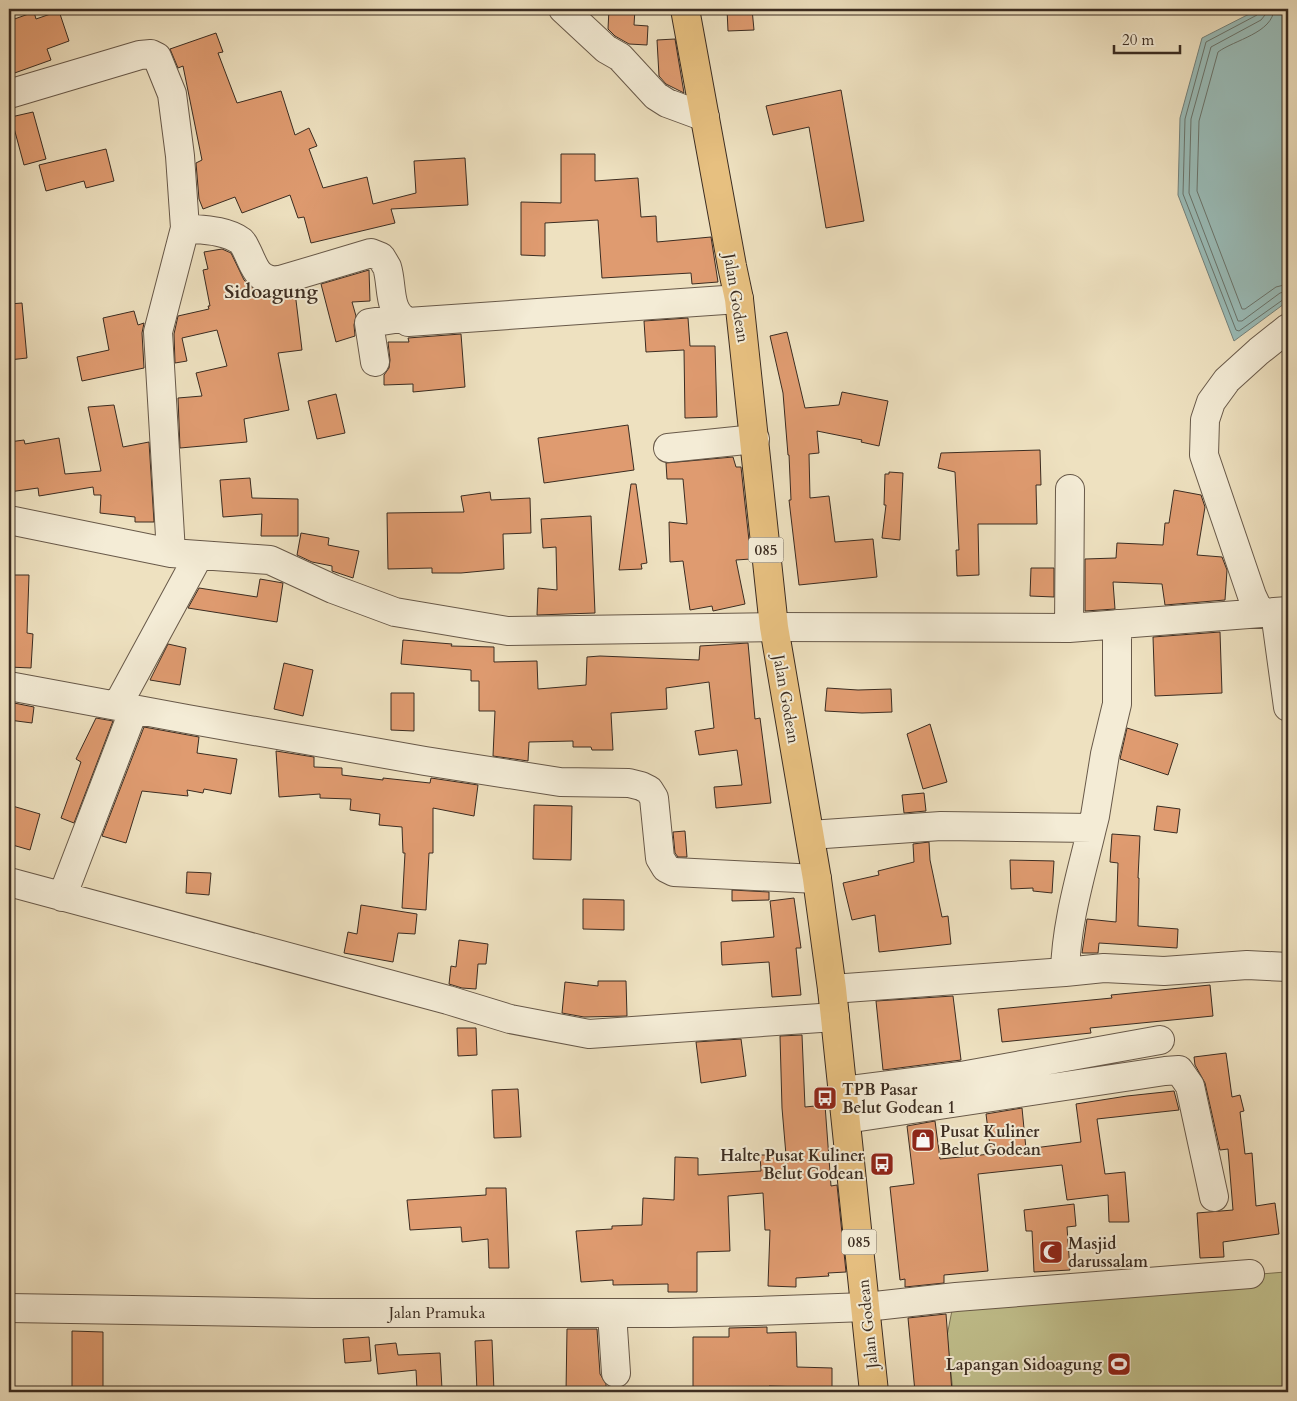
<svg xmlns="http://www.w3.org/2000/svg" width="1297" height="1401" font-family="Cardo,serif">
<style>
.green{fill:#c1c08d;stroke:#7e7657}
.water{fill:#9abcb8;stroke:#74827c}
.lines{fill:none;stroke-linecap:round;stroke-linejoin:round}
.shore{stroke:#6a746c;stroke-width:1}
.building{fill:#df9b70;stroke:#3b2c21}
.minor-casing{stroke:#685949;stroke-width:30}
.major-casing{stroke:#3b2c21;stroke-width:30}
.minor{stroke:#f4ecd6;stroke-width:28}
.major{stroke:#e7c080;stroke-width:28}
.labels{text-anchor:middle;stroke-width:4;stroke-linejoin:round;paint-order:stroke}
.shield{fill:#f4ecd6;stroke:#726657;stroke-width:1}
.shield-label{font-size:15px;font-weight:bold;fill:#3b2c21}
.street-label{font-size:16px;fill:#3b2c21;stroke:#f4ecd6}
.poi-label{font-size:16px;font-weight:bold;fill:#3b2c21;stroke:#f4ecd6;text-anchor:start}
.quarter-label{font-size:19px;font-weight:bold;fill:#3b2c21;stroke:#f4ecd6}
</style>
<rect width="100%" height="100%" fill="#eee1c0"/>
<filter id="stains"><feTurbulence type="fractalNoise" baseFrequency=".004" numOctaves="4"/><feColorMatrix values="0 0 0 0 .2 0 0 0 0 .09 0 0 0 0 .02 0 0 0 .5 -.17"/></filter>
<radialGradient id="worn" r=".72"><stop offset=".6" stop-color="#630" stop-opacity="0"/><stop offset="1" stop-color="#630" stop-opacity=".3"/></radialGradient>
<path class="green" d="M1285 1272 1288 1281V1392H953L947 1336 954 1300Z"/>
<path class="water" d="M1259 9H1288V301L1234 341 1178 195 1180 118 1202 38Z"/>
<g class="lines">
<path class="shore" d="M1260 9 1257 15 1206 42 1185 119 1183 194 1236 330 1239 331 1284 299 1288 298
M1266 9 1265 15 1261 20 1211 47 1191 119 1189 193 1238 321H1242L1280 293 1288 291
M1274 9C1273 33 1234 40 1218 52L1199 121 1197 191 1242 309H1245L1276 287 1288 284"/>
</g>
<path class="building" d="M609 9H635L634 25 648 26 647 45 629 44 615 36 608 29Z
M727 9H752L754 30 728 31Z
M59 11 69 41 47 49 51 60 9 75V21L34 12 36 19Z
M216 33 223 52 218 53 237 103 281 91 295 135 309 128 317 146 309 149 323 188 367 177 373 204 416 193 414 161 465 158 468 205 391 209 395 223 311 243 304 217 298 218 290 195 242 213 235 197 203 209 199 199 196 163 202 160 183 66 178 68 170 49Z
M675 39 684 93 666 84 659 76 657 40Z
M841 90 864 221 826 228 809 127 773 135 766 106Z
M33 112 46 159 24 165 11 117Z
M106 149 114 181 86 188 84 181 46 191 39 165Z
M561 154H595V181L638 178 641 217 656 216 657 242 711 237 718 282 692 284 691 273 602 278 598 220 545 223V256L521 255V202L561 203Z
M222 249 231 253 244 280 256 291 275 296 295 292 302 350 278 353 289 410 244 419 247 442 180 448 178 398 202 396 196 373 227 366 217 330 182 338 187 361 175 363 174 334 178 316 209 309 208 306H210L203 270 208 269 204 252Z
M369 270 370 301 352 302 356 316 354 325 355 336 336 342 321 284Z
M22 303 27 358 9 360V304Z
M134 311 138 325 144 323 142 333 144 368 82 381 77 357 109 350 103 318Z
M688 318 690 346H715L717 417 685 418 684 350 646 352 644 321Z
M787 332 805 408 839 405 842 392 888 401 879 446 861 442 862 440 817 431 819 453 809 454 810 498 829 496 835 542 873 539 877 577 799 585 789 500H791L789 455H788L783 393 770 336Z
M461 334 465 387 413 392V384L384 385V375L389 368 390 360 388 342H409L408 338Z
M336 394 345 433 317 439 308 401Z
M114 405 123 447 149 442 154 522H135V517L100 513 101 495H94L93 487 39 496 38 488 9 492V442L24 440 25 444 59 438 65 474 101 471 88 407Z
M628 425 634 470 544 483 538 438Z
M1040 450 1041 485H1036L1037 524H978L979 575 957 576 956 550H959L955 472 938 468 941 453Z
M733 457 736 467H741L751 559 736 560 745 604 713 611 712 606 690 610 683 561 670 562 669 522 687 524 683 479H667L666 463Z
M889 472 903 473 900 540 882 538 886 505H884L885 474H889Z
M250 478 252 498 298 499V536H261L262 514 223 517 220 480Z
M631 484H636L647 563 641 564 642 569 619 570Z
M1174 490 1201 495 1205 507 1197 555 1222 557 1227 570 1225 600 1165 605 1162 584 1113 582 1115 609 1085 611V559L1116 558 1117 543 1163 545 1165 523H1169Z
M490 492 491 500 530 498 531 533 503 534 504 569 461 573H432V568L388 569 387 513 464 512 461 496Z
M591 516 595 613 537 615 538 588 557 590 556 547 543 548 541 519Z
M301 533 329 538 328 545 359 551 353 578 332 571V566L312 562 297 555Z
M1031 568H1054V597L1030 596Z
M9 575H29L27 633 33 634 31 668 9 667Z
M260 579 283 583 277 622 188 608 199 588 257 597Z
M1220 632 1222 693 1155 696 1153 637Z
M403 640 452 644 451 646 494 647V662L537 661 538 689 586 685 587 657 600 656 699 660 700 646 748 643 755 719 760 718 771 803 716 808 714 787 742 785 737 750 699 755 695 731 714 728 709 682 666 688 667 709 611 713 613 750H592L591 747H573V741L529 742 528 761 493 756 495 711H479V681H471V670L401 664Z
M168 644 186 648 180 685 150 680Z
M284 663 313 670 303 716 274 709Z
M827 688 858 690 891 689 892 712 862 713 825 711Z
M391 693H414V731L391 730Z
M9 702 34 707 32 723 9 720Z
M96 718 113 721 74 823 61 818 81 762 76 759Z
M930 724 947 782 923 789 907 734Z
M144 727 199 737 197 753 237 759 231 794 204 789 203 793 187 790 188 796 142 791 126 843 102 836Z
M1127 728 1178 744 1168 775 1120 759Z
M276 751 314 757V767L342 768V775L383 780V778L430 783 431 778 478 785 474 816 433 808V853H429L426 910 402 908 405 853H403L402 827 379 825 380 814 350 810 351 799 320 798V794L279 797Z
M924 793 926 811 904 813 902 795Z
M9 805 40 814 30 850 9 844Z
M534 805 572 806 571 860 533 859Z
M1157 806 1180 809 1177 833 1154 830Z
M685 831 687 857H678L675 853 673 832Z
M1112 834 1140 836 1138 878H1139L1138 926 1178 929 1177 948 1099 943 1098 953H1082L1087 919 1116 922 1118 863 1110 862Z
M929 842 930 860 942 917 948 916 951 944 879 952 875 915 852 920 843 883 879 875 878 871 914 862 913 844Z
M1010 860 1054 861 1052 893 1033 891V888L1011 889Z
M187 872 211 873 209 895 186 893Z
M732 890 769 892V900L732 901Z
M794 898 801 948H796L801 995 772 997 769 962 722 965 721 942 774 937 770 901Z
M583 899 624 900V930L583 929Z
M361 905 417 914 415 934 398 933 393 962 344 953 348 932 357 934Z
M459 940 488 944 486 964H478L476 989 462 988 449 984 451 966 456 967Z
M598 981H626L627 1016 584 1017 562 1013 565 982 598 986Z
M1210 985 1213 1016 1090 1028 1091 1033 1002 1042 998 1009 1112 998 1111 995Z
M953 996 961 1060 883 1070 876 1001Z
M457 1028H476L477 1055 458 1056Z
M802 1035 805 1107 825 1105 831 1186 837 1185 846 1272 828 1273 829 1276 796 1278V1287L768 1286 770 1230H765L763 1193 728 1196 730 1251 697 1252V1292H668V1284L613 1285V1280L581 1282 576 1231 612 1229V1226L642 1225 643 1198 674 1200 675 1157 698 1158V1175L761 1171 760 1155H786L782 1108 780 1036Z
M741 1039 746 1076 701 1083 696 1042Z
M1226 1053 1232 1097 1240 1095 1244 1111 1240 1112 1245 1154 1252 1153 1256 1206 1275 1203 1279 1234 1223 1242 1224 1257 1200 1258 1197 1213 1233 1210 1228 1149 1220 1150 1205 1083 1195 1065 1194 1057Z
M518 1089 521 1137 494 1138 492 1090Z
M1174 1091 1179 1110 1097 1119 1105 1174 1125 1172 1129 1222H1109L1108 1195 1067 1200 1062 1165 978 1174 988 1271 944 1275V1283L905 1287V1279L900 1280 890 1187 914 1184 907 1126 935 1121 940 1159 991 1154 986 1114 1022 1108 1026 1149 1081 1142 1076 1104 1127 1096Z
M486 1188H506L509 1268H489L488 1239 462 1242 461 1227 410 1230 407 1200 486 1195Z
M1074 1204 1076 1226 1067 1227 1070 1270 1034 1272 1032 1231H1026L1024 1210Z
M946 1314 952 1392H915L908 1318Z
M767 1327V1333L796 1332 797 1367 832 1368V1388H827V1392H806V1387L769 1386V1392H693V1337H729V1328Z
M567 1329H597L600 1374 606 1384V1392H566Z
M72 1331 103 1332V1392H72Z
M369 1337 371 1361 345 1363 343 1339Z
M492 1340 494 1392H477L475 1341Z
M396 1343 398 1355 440 1353 442 1389 417 1390 416 1370 378 1374 375 1345Z"/>
<g class="lines">
<g class="minor-casing">
<path id="minor" d="M563 9 606 49 620 57 656 96 667 103 705 117
M9 94 140 55 151 54 157 57 172 94 180 156 185 228 158 332 171 553
M185 228C204 230 225 230 241 241 244 244 245 247 247 251 255 267 256 279 277 281L371 253 381 257C383 260 385 264 387 267 393 286 387 312 408 322L739 299
M375 362 369 323 401 318
M668 448 755 439
M9 520 171 553 270 560 333 589 395 612 508 631 774 627 1069 628 1288 611
M1275 612 1288 707
M1260 613 1252 596 1204 455 1205 420 1211 402 1227 380 1259 351 1288 328
M1069 628 1070 489
M9 686 187 719 425 761 560 782 629 783 641 786 649 790 654 798 660 858 666 868 674 872 817 879
M117 706 199 555
M810 835 941 826 1092 828 1095 816 1105 754 1117 704V624
M9 882 448 1000 510 1019 589 1034 835 1017
M62 897 134 709
M1065 972C1066 923 1081 875 1092 828
M832 989 1065 972 1104 968 1164 971 1247 965 1288 967
M843 1091 961 1076 1160 1040
M846 1119 1165 1071 1179 1070 1190 1086 1214 1197
M9 1308 314 1313H670L756 1311 866 1307 956 1297 1250 1274
M612 1313 616 1373"/>
</g>
<g class="major-casing">
<path id="major" d="M685 9 732 266 739 299 774 627 817 879 832 989 874 1392"/>
</g>
<use href="#minor" class="minor"/>
<use href="#major" class="major"/>
</g>
<defs>
<g id="bus-square" transform="scale(1.25)"><rect x="-9" y="-9" width="18" height="18" rx="4" fill="#8f2418" stroke="#f4ecd6"/><path d="M-5-6H5V4H4V6H2V4H-2V6H-4V4H-5ZM-3.5-4V0h7V-4ZM-3.5 1.2v1.5H-2V1.2ZM2 1.2v1.5H3.5V1.2Z" fill="#fff"/></g>
<g id="shop-square" transform="scale(1.25)"><rect x="-9" y="-9" width="18" height="18" rx="4" fill="#8f2418" stroke="#f4ecd6"/><path d="M-5-2.5h2.3a2.7 3.5 0 0 1 5.4 0H5L5.5 6h-11ZM-1.5-2.5h3a1.5 2.3 0 0 0-3 0Z" fill="#fff"/></g>
<g id="mosque-square" transform="scale(1.25)"><rect x="-9" y="-9" width="18" height="18" rx="4" fill="#8f2418" stroke="#f4ecd6"/><path d="M3.5-4.9A6 6 0 1 0 3.5 4.9A5 5 0 1 1 3.5-4.9Z" fill="#fff"/></g>
<g id="stadium-square" transform="scale(1.25)"><rect x="-9" y="-9" width="18" height="18" rx="4" fill="#8f2418" stroke="#f4ecd6"/><path d="M0-5a6.5 5 0 1 0 0 10a6.5 5 0 1 0 0-10ZM-3.5-1.8h7v3.6h-7Z" fill="#fff"/></g>
</defs>
<g fill-rule="evenodd">
<use href="#bus-square" x="825" y="1098"/>
<use href="#shop-square" x="923" y="1140"/>
<use href="#bus-square" x="882" y="1164"/>
<use href="#mosque-square" x="1051" y="1252"/>
<use href="#stadium-square" x="1119" y="1364"/>
</g>
<g class="labels">
<g class="shield">
<rect x="748.5" y="537.5" width="35" height="25" rx="4"/>
<rect x="841.5" y="1229.5" width="35" height="25" rx="4"/>
</g>
<g class="shield-label">
<text x="766" y="555">085</text>
<text x="859" y="1247">085</text>
</g>
<g class="street-label">
<text transform="translate(737 298) rotate(81)" y="6">Jalan Godean</text>
<text transform="translate(787 699) rotate(80)" y="6">Jalan Godean</text>
<text x="437" y="1318">Jalan Pramuka</text>
<text transform="translate(867 1324) rotate(-96)" y="6">Jalan Godean</text>
</g>
<g class="poi-label">
<text x="842" y="1095">TPB Pasar<tspan x="842" dy="18">Belut Godean 1</tspan></text>
<text x="940" y="1137">Pusat Kuliner<tspan x="940" dy="18">Belut Godean</tspan></text>
<text x="864" y="1161" text-anchor="end">Halte Pusat Kuliner<tspan x="864" dy="18">Belut Godean</tspan></text>
<text x="1068" y="1249">Masjid<tspan x="1068" dy="18">darussalam</tspan></text>
<text x="1102" y="1370" text-anchor="end">Lapangan Sidoagung</text>
</g>
<g class="quarter-label">
<text x="271" y="298">Sidoagung</text>
</g>
</g>
<rect width="1297" height="1401" fill="none" stroke="#eee1c0" stroke-width="30"/>
<rect x="10" y="10" width="1277" height="1381" fill="none" stroke="#3b2c21" stroke-width="2.5"/>
<rect x="15" y="15" width="1267" height="1371" fill="none" stroke="#3b2c21"/>
<path d="M1114 45v8h66v-8" fill="none" stroke="#3b2c21" stroke-width="2.5"/>
<text x="1122" y="45" font-size="15" fill="#3b2c21" stroke="#f4ecd6" stroke-width="4" paint-order="stroke">20 m</text>
<rect width="100%" height="100%" filter="url(#stains)"/>
<rect width="100%" height="100%" fill="url(#worn)"/>
</svg>
